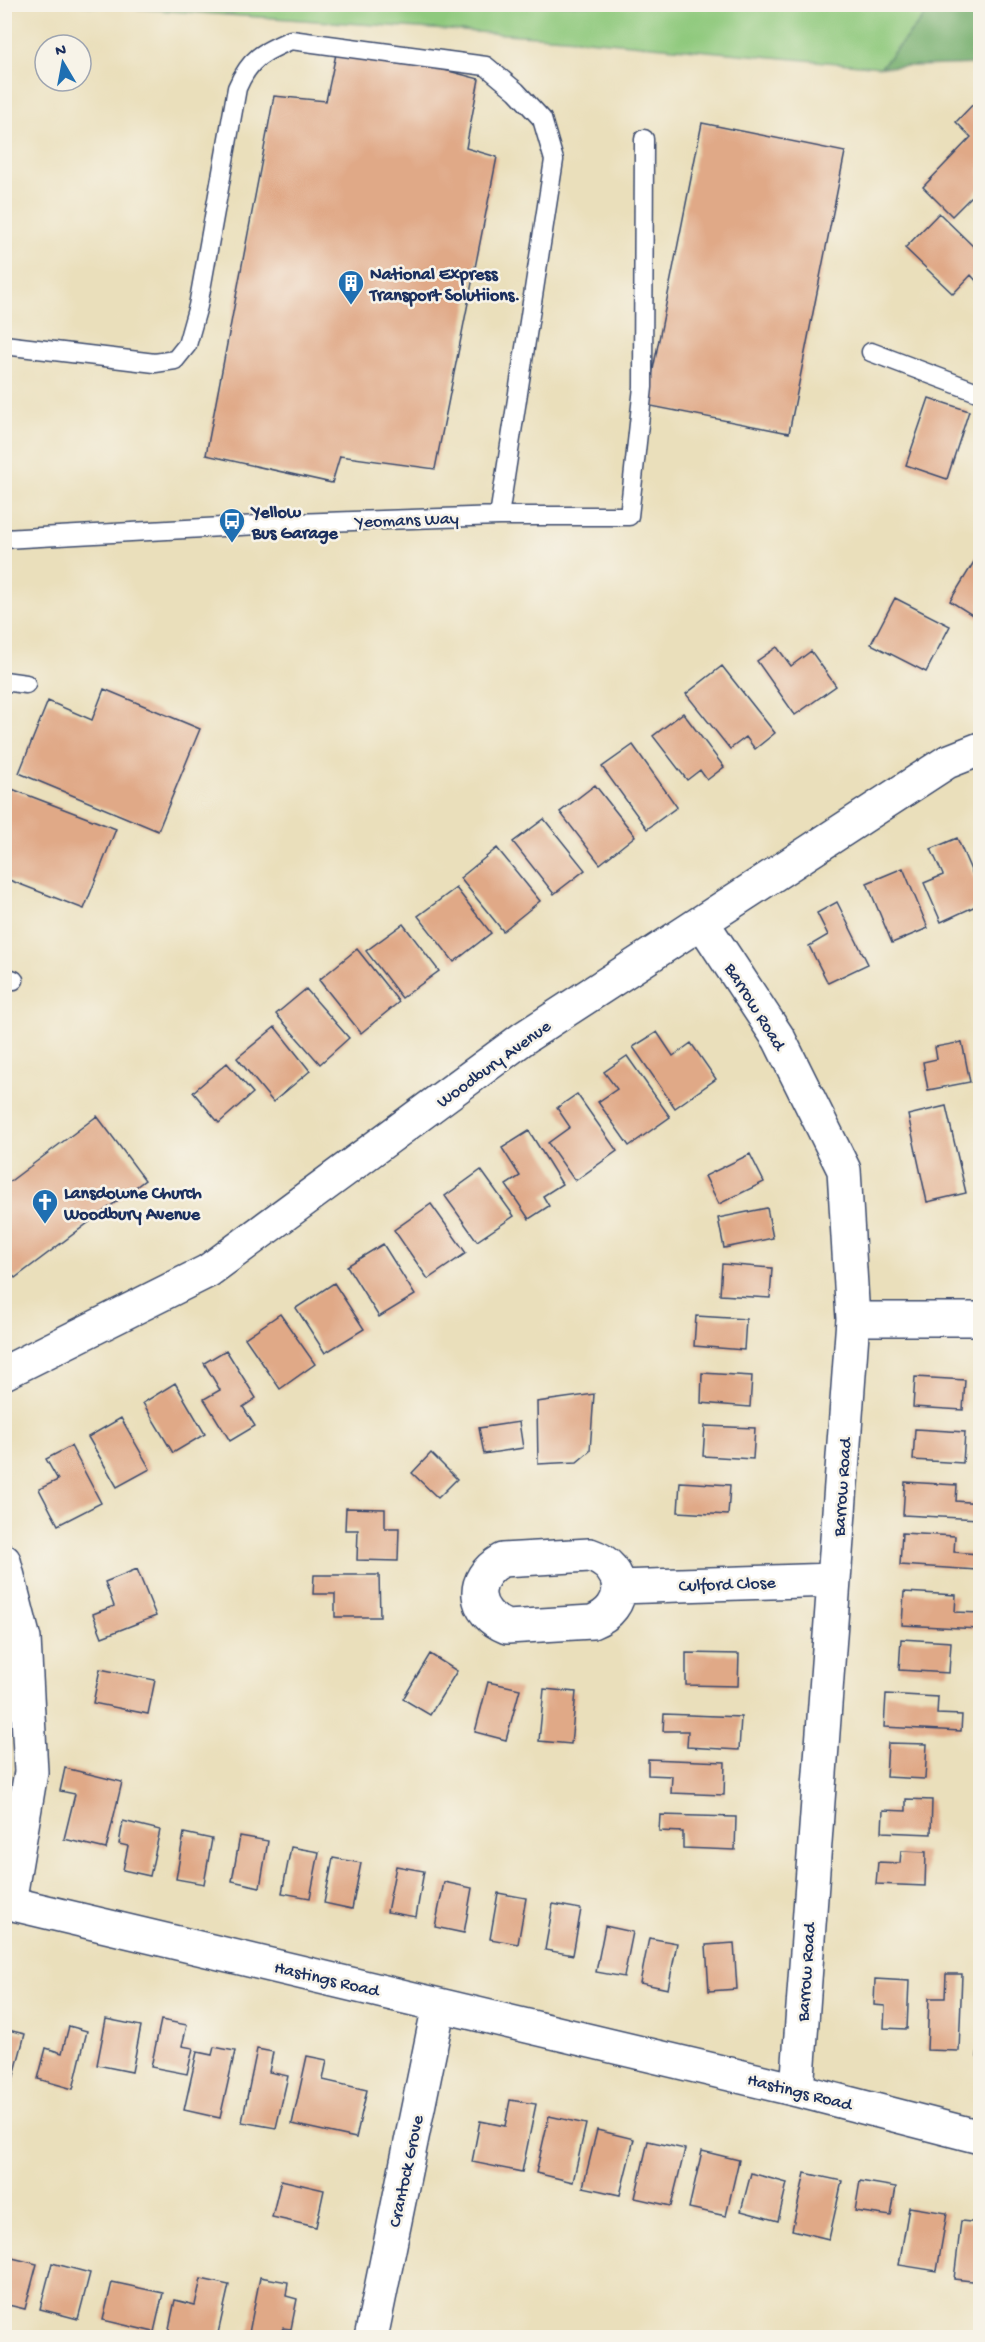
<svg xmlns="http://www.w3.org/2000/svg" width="985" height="2342" font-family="'Gochi Hand',sans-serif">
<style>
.green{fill:#8fc97d;stroke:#557c6e;stroke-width:1.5}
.forest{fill:#73ad6c;stroke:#476e65;stroke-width:1.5}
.building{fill:#e0a987}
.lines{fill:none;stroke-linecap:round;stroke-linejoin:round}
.service-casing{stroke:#3a496c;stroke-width:21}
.minor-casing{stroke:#3a496c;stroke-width:36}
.service{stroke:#fff;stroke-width:18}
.minor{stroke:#fff;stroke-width:33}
.labels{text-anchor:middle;stroke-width:5;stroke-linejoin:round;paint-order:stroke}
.poi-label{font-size:18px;font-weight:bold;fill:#1b2f5e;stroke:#f7f3e8;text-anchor:start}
.street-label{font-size:18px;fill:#1b2f5e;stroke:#f7f3e8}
</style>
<rect width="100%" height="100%" fill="#f7f3e8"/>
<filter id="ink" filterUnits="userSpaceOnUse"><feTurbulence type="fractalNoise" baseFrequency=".0167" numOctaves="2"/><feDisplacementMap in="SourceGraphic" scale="12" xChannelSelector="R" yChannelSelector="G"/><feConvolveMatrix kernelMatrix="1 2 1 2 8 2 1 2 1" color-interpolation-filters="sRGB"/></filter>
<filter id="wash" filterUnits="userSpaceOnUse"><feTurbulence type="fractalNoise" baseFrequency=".008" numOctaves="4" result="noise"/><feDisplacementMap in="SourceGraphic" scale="24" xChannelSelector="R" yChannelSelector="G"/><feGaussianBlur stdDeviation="1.35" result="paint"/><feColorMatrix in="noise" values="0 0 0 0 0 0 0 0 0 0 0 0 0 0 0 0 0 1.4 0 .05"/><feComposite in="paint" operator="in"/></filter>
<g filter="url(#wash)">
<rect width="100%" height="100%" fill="#eadfbb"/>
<path class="green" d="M82 5H934L881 67 565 38Z"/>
<path class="forest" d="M934 5H980V64L881 67Z"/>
<g id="blocks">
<path class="building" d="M336 54 407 60 479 79 466 148 497 157 435 469 340 456 332 483 206 455 274 96 326 101Z
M980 97V188L952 216 923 187 971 137 956 122Z
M702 123 845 152 789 433 646 405Z
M939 213 980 253V285L971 275 953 294 905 248Z
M929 398 969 411 947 479 906 465Z
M980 552V620L950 601Z
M895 598 950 626 926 672 871 644Z
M777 647 791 666 811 651 836 686 795 715 757 661Z
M722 666 775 733 755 749 746 737 730 749 686 694Z
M104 689 200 729 158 831 19 773 48 701 92 720Z
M683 713 724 767 707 780 700 770 687 780 653 736Z
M633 745 677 807 647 829 602 767Z
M595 785 635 836 600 864 560 812Z
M4 786 116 829 84 909 4 878Z
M544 819 585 870 554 894 513 842Z
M957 838 980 891V904L941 922 924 883 943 875 931 849Z
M497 848 540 901 503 931 460 878Z
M903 868 928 928 892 943 867 883Z
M456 888 491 933 454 962 418 916Z
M837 902 868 964 828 983 809 946 828 935 817 913Z
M403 924 439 971 402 998 366 951Z
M357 949 399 1002 361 1033 319 980Z
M306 989 349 1038 320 1064 276 1014Z
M275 1027 310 1071 273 1102 237 1058Z
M657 1032 673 1056 691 1043 716 1079 675 1108 633 1047Z
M962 1042 970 1082 928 1090 923 1062 937 1059 935 1047Z
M627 1056 670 1117 629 1146 598 1102 617 1089 604 1072Z
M227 1063 253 1093 219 1123 193 1092Z
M577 1094 617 1151 575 1181 548 1143 570 1127 557 1108Z
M946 1106 966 1193 927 1202 908 1115Z
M97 1116 145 1180 15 1278 4 1264V1186Z
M529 1131 562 1184 543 1196 549 1206 529 1219 506 1185 520 1176 502 1148Z
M750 1154 764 1182 719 1204 705 1176Z
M481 1170 514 1216 477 1241 445 1196Z
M431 1204 466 1253 428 1279 394 1230Z
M767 1208 773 1238 724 1248 718 1218Z
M383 1244 415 1295 379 1317 347 1266Z
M722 1264 772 1268 770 1298 720 1295Z
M334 1283 364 1329 325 1353 296 1308Z
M280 1314 315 1364 280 1389 245 1338Z
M696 1316 746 1319 744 1350 694 1346Z
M226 1350 256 1398 243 1407 255 1426 230 1441 204 1399 220 1390 204 1363Z
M702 1373 752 1376 750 1407 701 1403Z
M915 1377 965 1380 963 1410 913 1407Z
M175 1383 205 1434 173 1453 143 1403Z
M594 1394 590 1451 577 1462 538 1464 537 1402Z
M121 1418 150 1469 117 1487 88 1437Z
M519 1422 523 1448 484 1454 479 1428Z
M705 1426 755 1428 753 1459 703 1456Z
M915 1429 965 1432 963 1463 913 1460Z
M71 1446 101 1503 58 1525 39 1489 58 1480 46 1459Z
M431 1453 457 1479 438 1498 412 1473Z
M680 1482 730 1485 728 1515 678 1512Z
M905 1482 957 1485 956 1501 980 1503 979 1519 903 1515Z
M346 1508 385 1509V1528H399L398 1561 357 1560 358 1530H345Z
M902 1533 955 1536 954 1552 978 1554 977 1570 900 1565Z
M137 1569 156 1616 102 1637 93 1614 114 1606 105 1582Z
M314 1575H379L380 1617H335V1594H313Z
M904 1592 956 1595 955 1612 980 1613 979 1629 902 1625Z
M901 1639 951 1642 949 1673 899 1670Z
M686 1653 739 1654 738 1686 686 1685Z
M430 1654 457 1671 430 1715 403 1699Z
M100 1669 155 1680 148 1714 93 1703Z
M488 1682 520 1689 506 1740 475 1732Z
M544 1689 576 1692 571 1744 539 1741Z
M886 1694 938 1697 937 1714 962 1715 961 1731 884 1727Z
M664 1714 741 1717 739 1750 687 1747 688 1731H663Z
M888 1743 927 1744 925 1779 886 1777Z
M648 1759 725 1762 724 1795 671 1793 672 1776 648 1775Z
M65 1768 122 1782 106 1849 64 1839 75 1794 60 1791Z
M906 1799 932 1800 931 1834 882 1832 883 1810 906 1811Z
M660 1815 736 1817 735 1850 683 1848V1832L659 1831Z
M123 1821 160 1830 150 1876 123 1870 128 1846 119 1844Z
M184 1833 212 1839 204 1884 176 1879Z
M240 1836 268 1841 260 1887 232 1881Z
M291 1847 319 1852 310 1898 282 1893Z
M901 1851 926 1852 925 1886 876 1884 878 1862 900 1863Z
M333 1858 361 1863 352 1909 324 1903Z
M396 1866 424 1871 416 1917 387 1912Z
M444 1882 472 1888 464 1933 435 1927Z
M498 1893 526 1898 518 1944 490 1939Z
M553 1904 581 1909 573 1955 545 1950Z
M605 1926 633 1932 624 1977 596 1972Z
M649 1938 677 1943 668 1989 640 1983Z
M734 1943 737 1989 709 1991 706 1945Z
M946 1974H962L959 2051 927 2050 929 1998H945Z
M875 1979 909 1981 907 2029 884 2028 885 2006 874 2005Z
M106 2019 141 2026 132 2072 97 2065Z
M161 2020 187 2025 182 2046 193 2048 187 2074 151 2067Z
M69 2026 87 2031 73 2089 38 2079 46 2048 62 2053Z
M4 2029 25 2034 11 2087 4 2085Z
M979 2040H980V2057H977Z
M214 2047 235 2051 220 2118 184 2110 197 2052 212 2055Z
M257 2049 273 2052 269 2072 288 2076 276 2128 242 2122Z
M307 2056 327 2060 323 2080 367 2090 356 2138 292 2124Z
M510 2100 536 2104 522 2172 472 2162 480 2121 505 2126Z
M549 2116 586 2124 573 2182 536 2173Z
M597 2130 634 2139 620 2195 583 2187Z
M648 2141 685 2149 671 2206 635 2198Z
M702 2151 739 2160 726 2216 689 2208Z
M751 2173 787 2183 778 2221 741 2211Z
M805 2173 842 2181 829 2239 792 2230Z
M281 2180 324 2190 316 2227 272 2217Z
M860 2181 896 2187 891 2216 855 2211Z
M909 2207 947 2213 937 2271 899 2265Z
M961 2221 980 2223V2282L954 2279Z
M4 2256 37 2264 25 2309 4 2304Z
M52 2263 90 2273 78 2319 40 2309Z
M260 2277 288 2282 286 2296 297 2299 291 2329 283 2328 281 2338H248Z
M201 2279 229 2285 217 2338H167L175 2300 195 2305Z
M112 2282 163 2293 154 2332 103 2320Z
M433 2330 460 2337V2338H431Z"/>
</g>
</g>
<g filter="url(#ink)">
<use href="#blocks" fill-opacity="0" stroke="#3a496c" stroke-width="1.5"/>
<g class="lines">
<g class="service-casing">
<path id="service" d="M4 345 155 363 175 360 187 345 198 306 237 88C250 58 263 52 291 40L486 66 516 91 542 119 554 160 499 516
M871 352 980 393
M4 539 295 523 499 516H629L643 387 644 139
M4 681 26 684
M4 976 14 980"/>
</g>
<g class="minor-casing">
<path id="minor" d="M702 922 779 1039 844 1170 853 1319 797 2090
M853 1319H980
M4 1373 208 1271 525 1037 947 762 980 749
M590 1555C627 1567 629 1608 592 1622L507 1627C472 1613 469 1579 502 1560Z
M4 1561 24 1639 31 1772 9 1903 797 2090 980 2137
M619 1587 834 1580
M371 2338 439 2005"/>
</g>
<use href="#service" class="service"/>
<use href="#minor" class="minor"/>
</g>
</g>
<defs>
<g id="building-pin" transform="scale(1.35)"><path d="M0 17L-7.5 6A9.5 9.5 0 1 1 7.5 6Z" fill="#1f6fb2" stroke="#f7f3e8"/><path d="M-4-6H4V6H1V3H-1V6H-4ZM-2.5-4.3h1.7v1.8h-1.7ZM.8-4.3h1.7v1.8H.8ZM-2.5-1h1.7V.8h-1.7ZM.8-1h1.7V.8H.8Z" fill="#fff"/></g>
<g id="bus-pin" transform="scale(1.35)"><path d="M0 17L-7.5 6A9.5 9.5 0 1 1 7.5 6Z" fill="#1f6fb2" stroke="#f7f3e8"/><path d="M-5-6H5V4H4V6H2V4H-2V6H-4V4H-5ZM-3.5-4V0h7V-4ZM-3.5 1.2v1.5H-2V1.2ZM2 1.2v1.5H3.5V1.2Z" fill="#fff"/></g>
<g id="church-pin" transform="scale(1.35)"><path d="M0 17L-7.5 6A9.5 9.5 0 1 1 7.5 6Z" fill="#1f6fb2" stroke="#f7f3e8"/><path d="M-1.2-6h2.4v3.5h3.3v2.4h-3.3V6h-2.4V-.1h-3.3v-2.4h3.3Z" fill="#fff"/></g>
</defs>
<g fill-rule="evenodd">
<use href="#building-pin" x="351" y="283"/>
<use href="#bus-pin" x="232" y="521"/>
<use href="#church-pin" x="45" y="1202"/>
</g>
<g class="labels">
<g class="poi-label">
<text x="370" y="279">National Express<tspan x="370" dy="21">Transport Solutiions.</tspan></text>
<text x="252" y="517">Yellow<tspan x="252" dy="21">Bus Garage</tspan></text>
<text x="64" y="1198">Lansdowne Church<tspan x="64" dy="21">Woodbury Avenue</tspan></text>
</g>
<g class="street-label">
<text transform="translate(407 519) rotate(-2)" y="6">Yeomans Way</text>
<text transform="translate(756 1006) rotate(58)" y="6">Barrow Road</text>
<text transform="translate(493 1063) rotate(-36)" y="6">Woodbury Avenue</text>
<text transform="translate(841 1487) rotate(-86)" y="6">Barrow Road</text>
<text transform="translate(727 1583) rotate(-2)" y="6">Culford Close</text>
<text transform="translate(805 1972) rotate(-86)" y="6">Barrow Road</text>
<text transform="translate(327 1978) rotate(13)" y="6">Hastings Road</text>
<text transform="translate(800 2091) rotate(14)" y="6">Hastings Road</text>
<text transform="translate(405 2171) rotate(-78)" y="6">Crantock Grove</text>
</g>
</g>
<rect width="985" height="2342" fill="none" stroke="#f7f3e8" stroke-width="24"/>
<g transform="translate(63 63) rotate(350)"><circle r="28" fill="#f7f3e8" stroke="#9fa5b1" stroke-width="1.5"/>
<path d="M0-4.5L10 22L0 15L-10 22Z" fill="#1f6fb2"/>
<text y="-9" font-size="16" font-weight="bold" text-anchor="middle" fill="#1b2f5e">N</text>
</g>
</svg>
